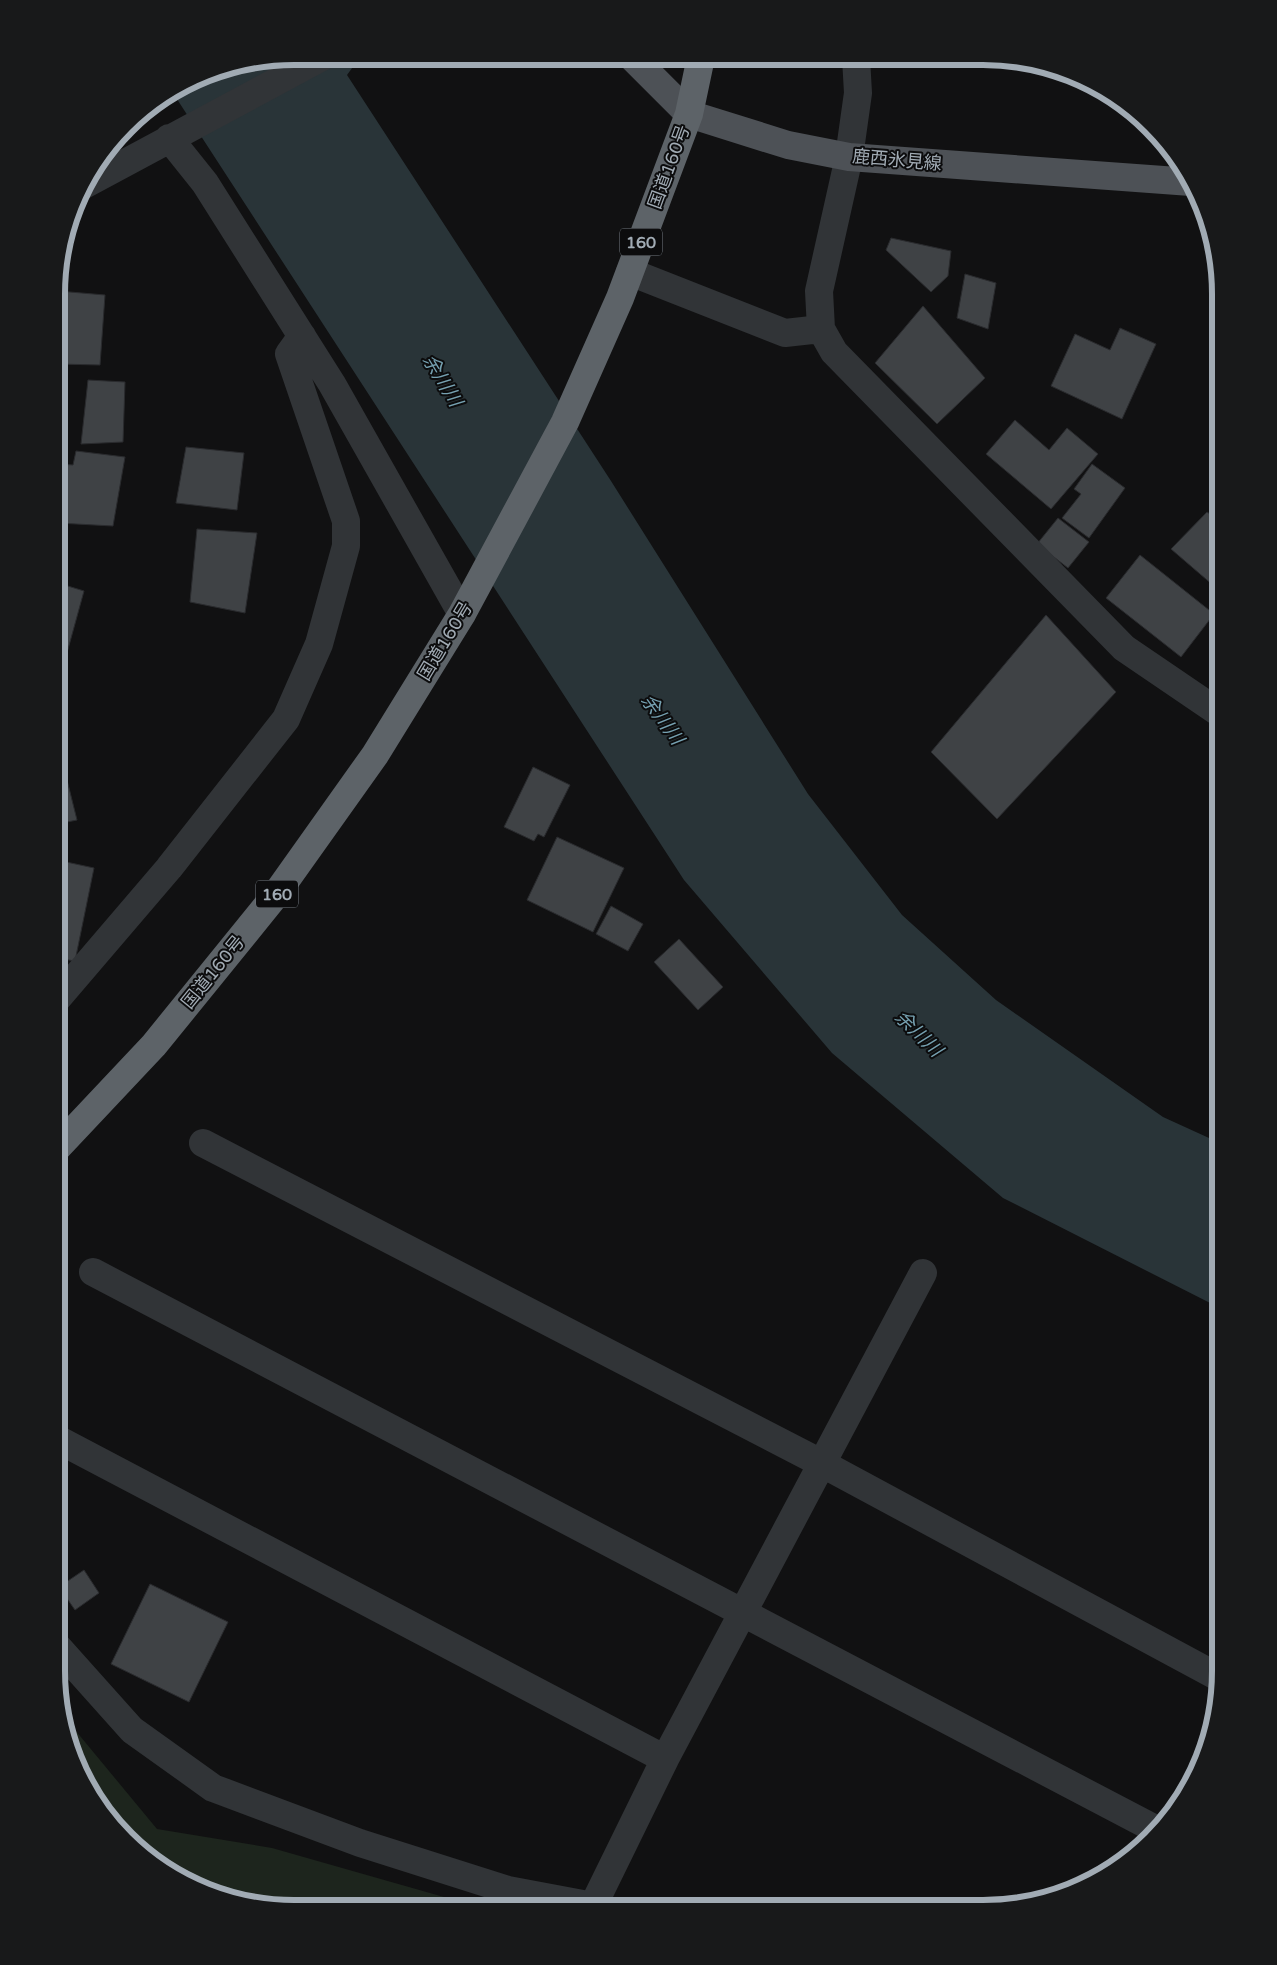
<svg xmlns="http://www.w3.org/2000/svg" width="1277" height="1965" font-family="'Varela Round','Noto Sans JP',sans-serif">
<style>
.green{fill:#1d251d}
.water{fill:#293438}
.building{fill:#3f4245;stroke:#2a2b2e}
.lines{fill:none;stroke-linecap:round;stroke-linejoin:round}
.minor{stroke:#313437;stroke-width:28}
.major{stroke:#4d5156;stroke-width:28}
.highway{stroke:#5d6368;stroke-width:28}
.labels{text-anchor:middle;stroke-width:4;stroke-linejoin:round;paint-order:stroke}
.shield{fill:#0c0c0d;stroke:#747b82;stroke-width:1}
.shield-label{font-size:16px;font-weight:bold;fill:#a1abb4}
.street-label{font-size:18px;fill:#a1abb4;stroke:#0c0c0d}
.water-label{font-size:19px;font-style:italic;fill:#76a1b1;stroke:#0c0c0d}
.rim{fill:none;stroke:#a1abb4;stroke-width:6}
</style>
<rect width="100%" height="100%" fill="#111112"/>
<path class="green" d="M66 1719 157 1829 272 1848 479 1907H264L204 1891 150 1860 106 1816 74 1762Z"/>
<path class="water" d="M294 56H350L355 64 347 75 611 481 808 794 902 915 996 1000 1163 1117 1220 1143V1308L1003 1198 832 1053 684 880 173 93 204 74Z"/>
<path class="building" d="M891 238 951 251 948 276 931 292 886 250Z
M965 274 996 283 988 329 957 318Z
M58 291 105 295 100 365 58 364Z
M923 306 985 378 937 424 875 363Z
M1120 328 1156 344 1122 419 1051 386 1075 334 1110 350Z
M88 380 125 382 123 442 81 444Z
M1015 420 1049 450 1067 428 1098 454 1051 509 986 454Z
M186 447 244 453 237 510 176 503Z
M76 451 125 457 113 526 58 523V464L73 465Z
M1092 464 1125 488 1089 538 1062 518 1081 494 1074 489Z
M1207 512 1221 521V576L1214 586 1171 549Z
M1058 518 1089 542 1068 568 1037 544Z
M197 529 257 533 245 613 190 602Z
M1140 555 1214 614 1181 657 1106 598Z
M58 583 84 591 62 671 58 670Z
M1046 615 1116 692 997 819 931 752Z
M58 744 77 820 57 824Z
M533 767 570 785 544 837 538 834 534 841 504 827Z
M557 837 624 868 593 932 527 900Z
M57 860 94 868 75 961 57 958Z
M611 906 643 924 628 951 596 934Z
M679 939 723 987 698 1010 654 962Z
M84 1570 99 1593 75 1610 59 1587Z
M150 1584 228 1622 189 1702 111 1664Z"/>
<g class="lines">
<path class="minor" d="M856 58 858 93 849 157 819 291 821 329 834 352 1124 648 1221 714
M169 138 205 183 332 384 462 614
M84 185 324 56
M630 272 785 333 821 329
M57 999 169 868 286 719 319 644 346 546V521L289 354 302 336
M203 1143 821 1463 1220 1678
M93 1272 1157 1830
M57 1439 665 1759 593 1906
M56 1645 132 1730 213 1788 360 1843 508 1890 604 1908
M665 1759 923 1273"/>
<path class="major" d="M632 57 689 114 788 145 849 157 1191 182"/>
<path class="highway" d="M57 1148 154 1045 274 897 375 755 462 614 565 422 620 298 689 114 701 57"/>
</g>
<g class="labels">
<g class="shield">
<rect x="620" y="228.5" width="42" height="27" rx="4"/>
<rect x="256" y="880.5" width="42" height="27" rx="4"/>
</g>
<g class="shield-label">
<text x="641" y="248">160</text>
<text x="277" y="900">160</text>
</g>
<g class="street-label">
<text transform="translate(897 160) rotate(5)" y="6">鹿西氷見線</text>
<text transform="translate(669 167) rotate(-70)" y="6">国道160号</text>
<text transform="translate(445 641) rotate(-59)" y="6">国道160号</text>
<text transform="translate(213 972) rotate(-51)" y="6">国道160号</text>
</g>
<g class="water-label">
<text transform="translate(443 380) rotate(59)" y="7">余川川</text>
<text transform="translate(663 719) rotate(54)" y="7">余川川</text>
<text transform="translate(919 1033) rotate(44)" y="7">余川川</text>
</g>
</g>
<path d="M0 0H1277V1965H0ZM294 65H983A229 229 0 0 1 1212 294V1671A229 229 0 0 1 983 1900H294A229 229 0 0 1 65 1671V294A229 229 0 0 1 294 65Z" fill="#18191a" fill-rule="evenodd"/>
<path class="rim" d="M294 65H983A229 229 0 0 1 1212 294V1671A229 229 0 0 1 983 1900H294A229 229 0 0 1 65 1671V294A229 229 0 0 1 294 65Z"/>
</svg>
